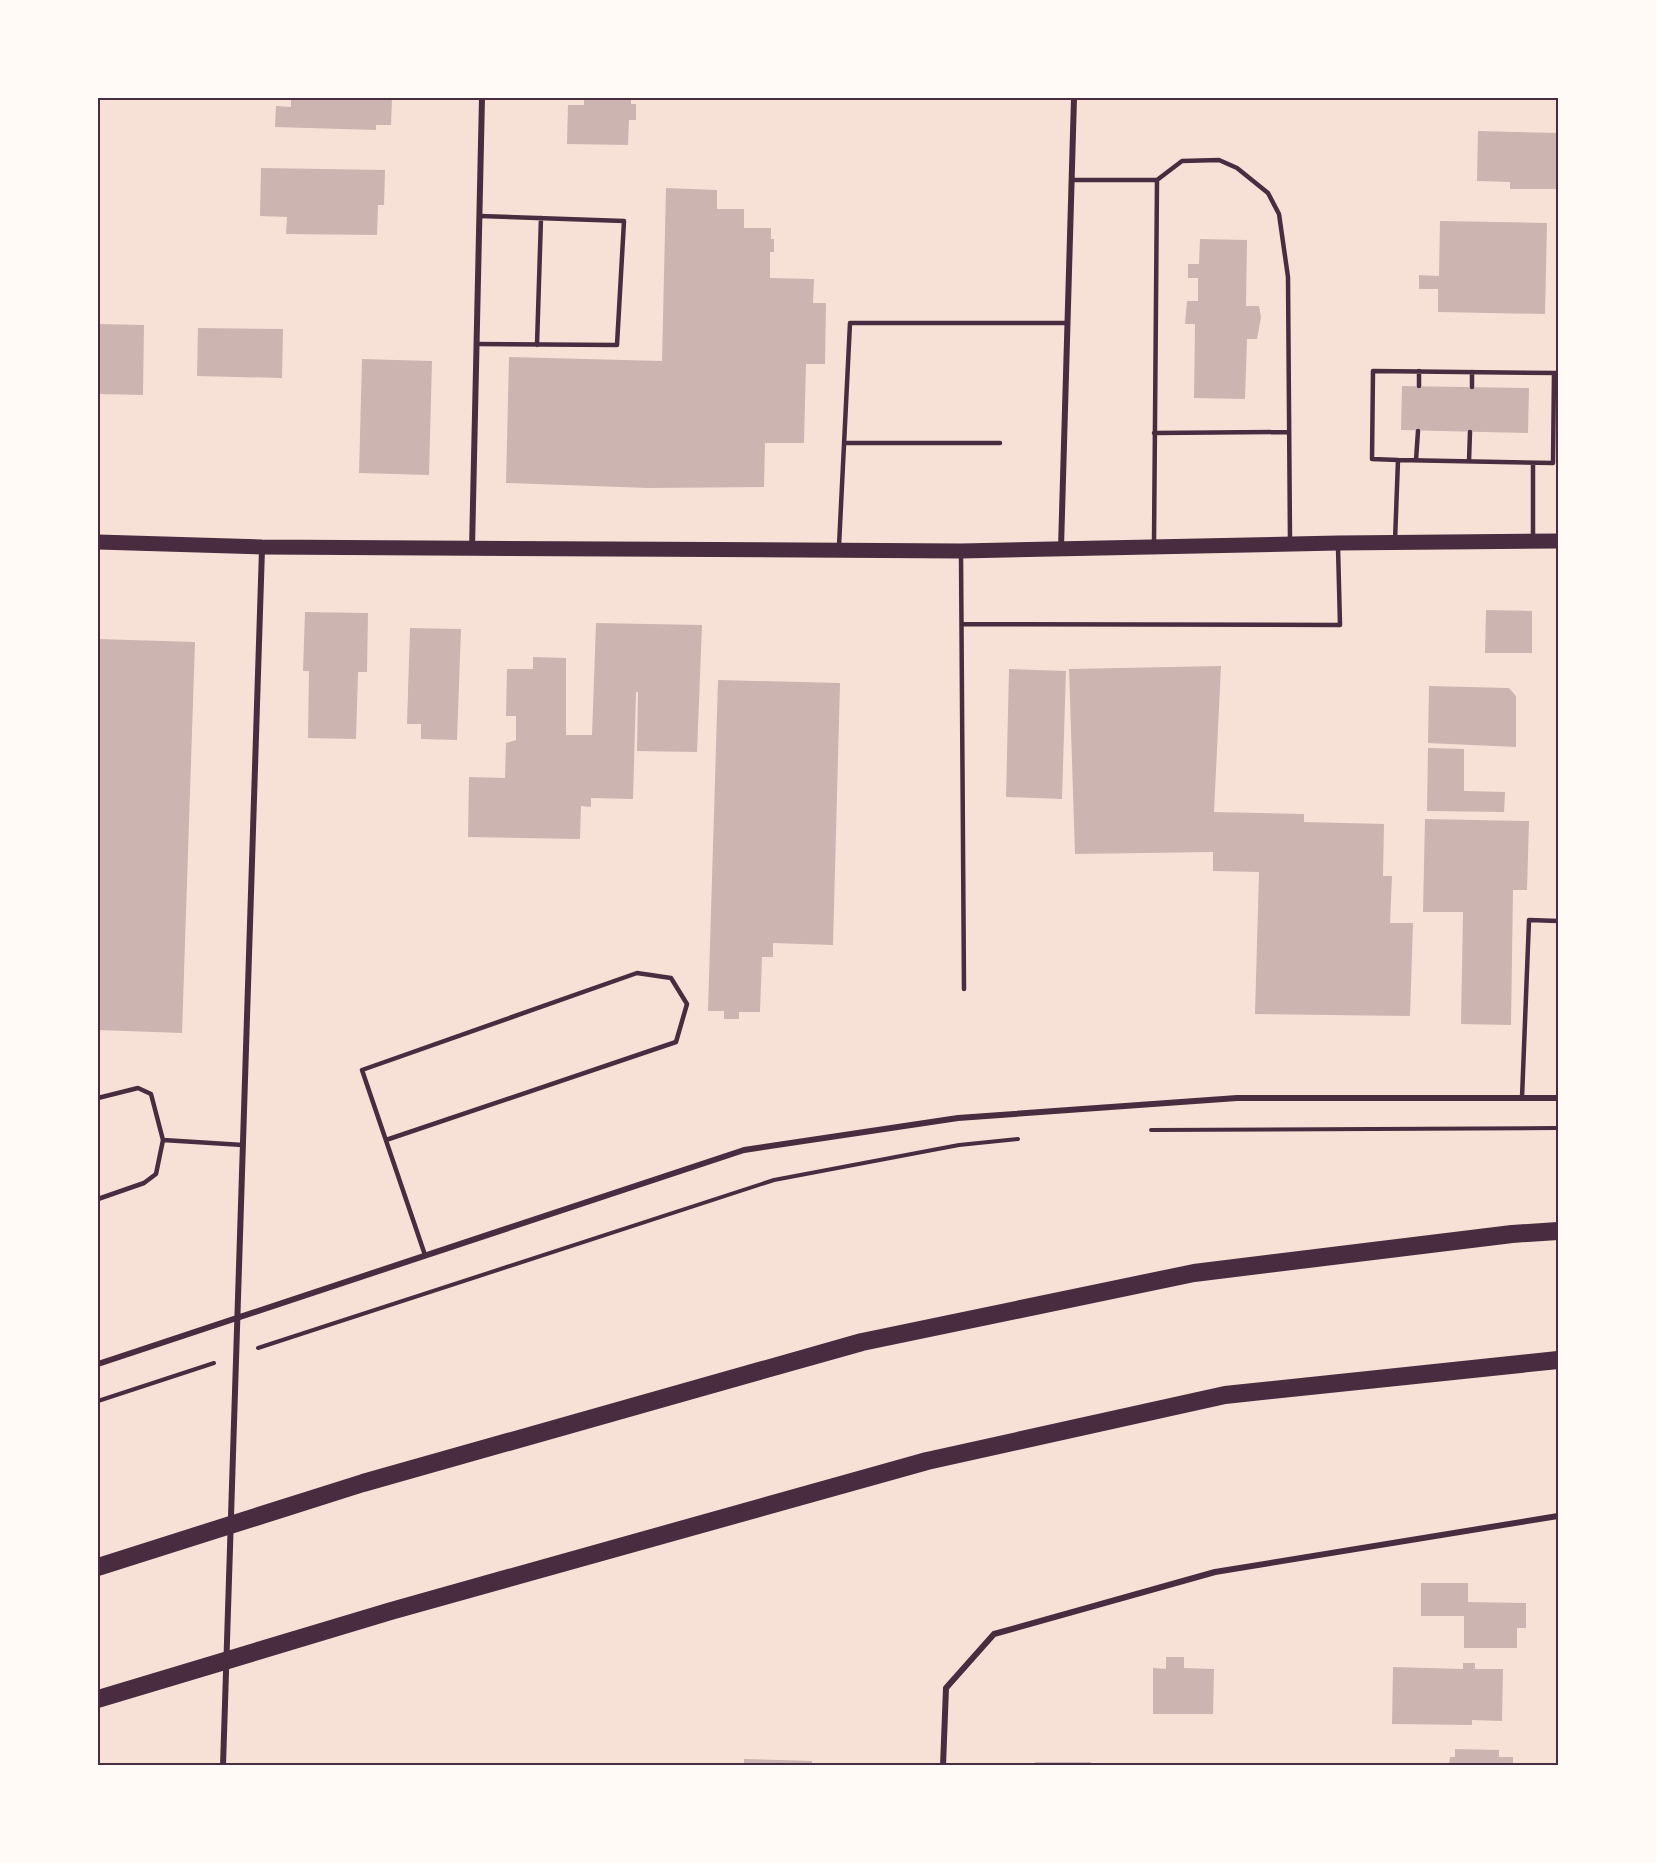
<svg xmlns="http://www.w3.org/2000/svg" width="1656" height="1863" font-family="'Asap Condensed',sans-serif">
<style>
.building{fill:#ccb4b1}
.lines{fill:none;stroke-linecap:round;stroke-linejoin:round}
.path{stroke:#4a2c40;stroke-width:4}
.service{stroke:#4a2c40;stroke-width:4.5}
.minor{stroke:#4a2c40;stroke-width:6}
.primary{stroke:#4a2c40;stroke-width:15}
.motorway{stroke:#4a2c40;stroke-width:18}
.neatline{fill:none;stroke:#4a2c40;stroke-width:2}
</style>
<rect width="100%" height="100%" fill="#f7e1d7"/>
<path class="building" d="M291 98H392L391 125H376V130L275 127 276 106 291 107Z
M584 98H631V104H636V120H629L628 145 567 144 568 105H584Z
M1478 131 1558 133V189H1510V182L1477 181Z
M261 168 385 170 384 205H378L377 235 286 234 287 217 260 216Z
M666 188 717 190V209H744V228H771V239H774V252H770V278L814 279 813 303H826L825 364H806L804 443H765L764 487 648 488 506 483 509 357 662 361Z
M1440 221 1547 223 1545 314 1438 312V289H1419V275L1439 276Z
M1200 239 1247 240 1246 306H1259L1261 317 1257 339H1247L1245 399 1194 398 1195 324H1185L1187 301H1198V278H1188V264H1199Z
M98 324 144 325 143 395 98 394Z
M198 328 283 329 282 378 197 376Z
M362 359 432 361 429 475 359 473Z
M1402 386 1529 388 1528 433 1401 430Z
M1486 610 1532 611V653H1485Z
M305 612 368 613 367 672H358L356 739 308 738 309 671H303Z
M596 623 702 625 697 752 637 751 638 692H636L633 799 591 798V807L581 806 580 839 468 837 469 777 505 778 506 743 516 740V716H506L507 669H533V657L566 658V735H592Z
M410 628 461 629 457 740 421 739V724H407Z
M98 639 195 642 182 1033 98 1030Z
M1221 666 1214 812 1304 814V822L1384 824 1383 876H1392L1390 923H1413L1410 1016 1255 1014 1259 872 1213 871V852L1075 854 1069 669Z
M1009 669 1066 671 1062 799 1006 797Z
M718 680 840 683 833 945 773 943V957H762L760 1012H739V1019H724V1011H708Z
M1429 686 1509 688 1516 696V747L1428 743Z
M1428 748 1464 749V791L1505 792 1504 812 1427 811Z
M1425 819 1529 821 1527 890H1513L1511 1025 1461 1024 1463 912H1423Z
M1421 1583H1468V1602L1526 1603V1628H1517V1648H1464V1616H1421Z
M1166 1657H1184V1668L1214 1669 1213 1714H1153V1668L1166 1669Z
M1463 1663H1475V1669H1503L1502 1721 1472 1720V1725L1392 1724 1393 1667 1463 1669Z
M1455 1749 1499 1750V1757H1513V1766H1449L1450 1757H1455Z
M744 1759 812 1761V1766H744Z
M1035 1762H1091V1766H1035Z"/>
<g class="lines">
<path class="path" d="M1151 1130 1558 1128
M258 1348 774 1180 959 1145 1018 1139
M98 1401 214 1363"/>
<path class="service" d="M1072 180H1157L1182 161 1219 160 1237 168 1268 193 1279 214 1288 277 1290 541
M477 344 617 345 624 221 480 216
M537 345 541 218
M1472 372V387
M1419 386V371
M1154 433 1288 432
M845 443H1000
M1398 460 1553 463 1554 373
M1416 460 1418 431
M1469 461 1470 432
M1533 463V538
M1395 541 1398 460 1372 459 1373 371 1558 373
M1154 543 1157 180
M839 546 850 323H1067
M961 554 964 989
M962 624 1340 625 1338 547
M98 1098 138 1088 151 1094 163 1140
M1522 1098 1529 920 1558 921
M386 1140 676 1042 687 1004 671 978 637 973 362 1070 425 1255
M98 1199 144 1183 156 1174 163 1140 243 1145"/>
<path class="minor" d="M1061 548 1074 98
M472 549 482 98
M98 1364 744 1150 958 1118 1237 1098H1558
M223 1766 262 549
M943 1766 946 1688 994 1634 1215 1572 1558 1516"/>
<path class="primary" d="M98 542 262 547 961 551 1338 543 1558 541"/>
<path class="motorway" d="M98 1567 363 1483 862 1342 1194 1273 1512 1234 1558 1231
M98 1699 391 1611 927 1461 1225 1395 1558 1360"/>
</g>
<rect width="1656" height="1863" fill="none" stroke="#fffaf5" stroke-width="198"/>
<rect x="99" y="99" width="1458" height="1665" class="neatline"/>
</svg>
